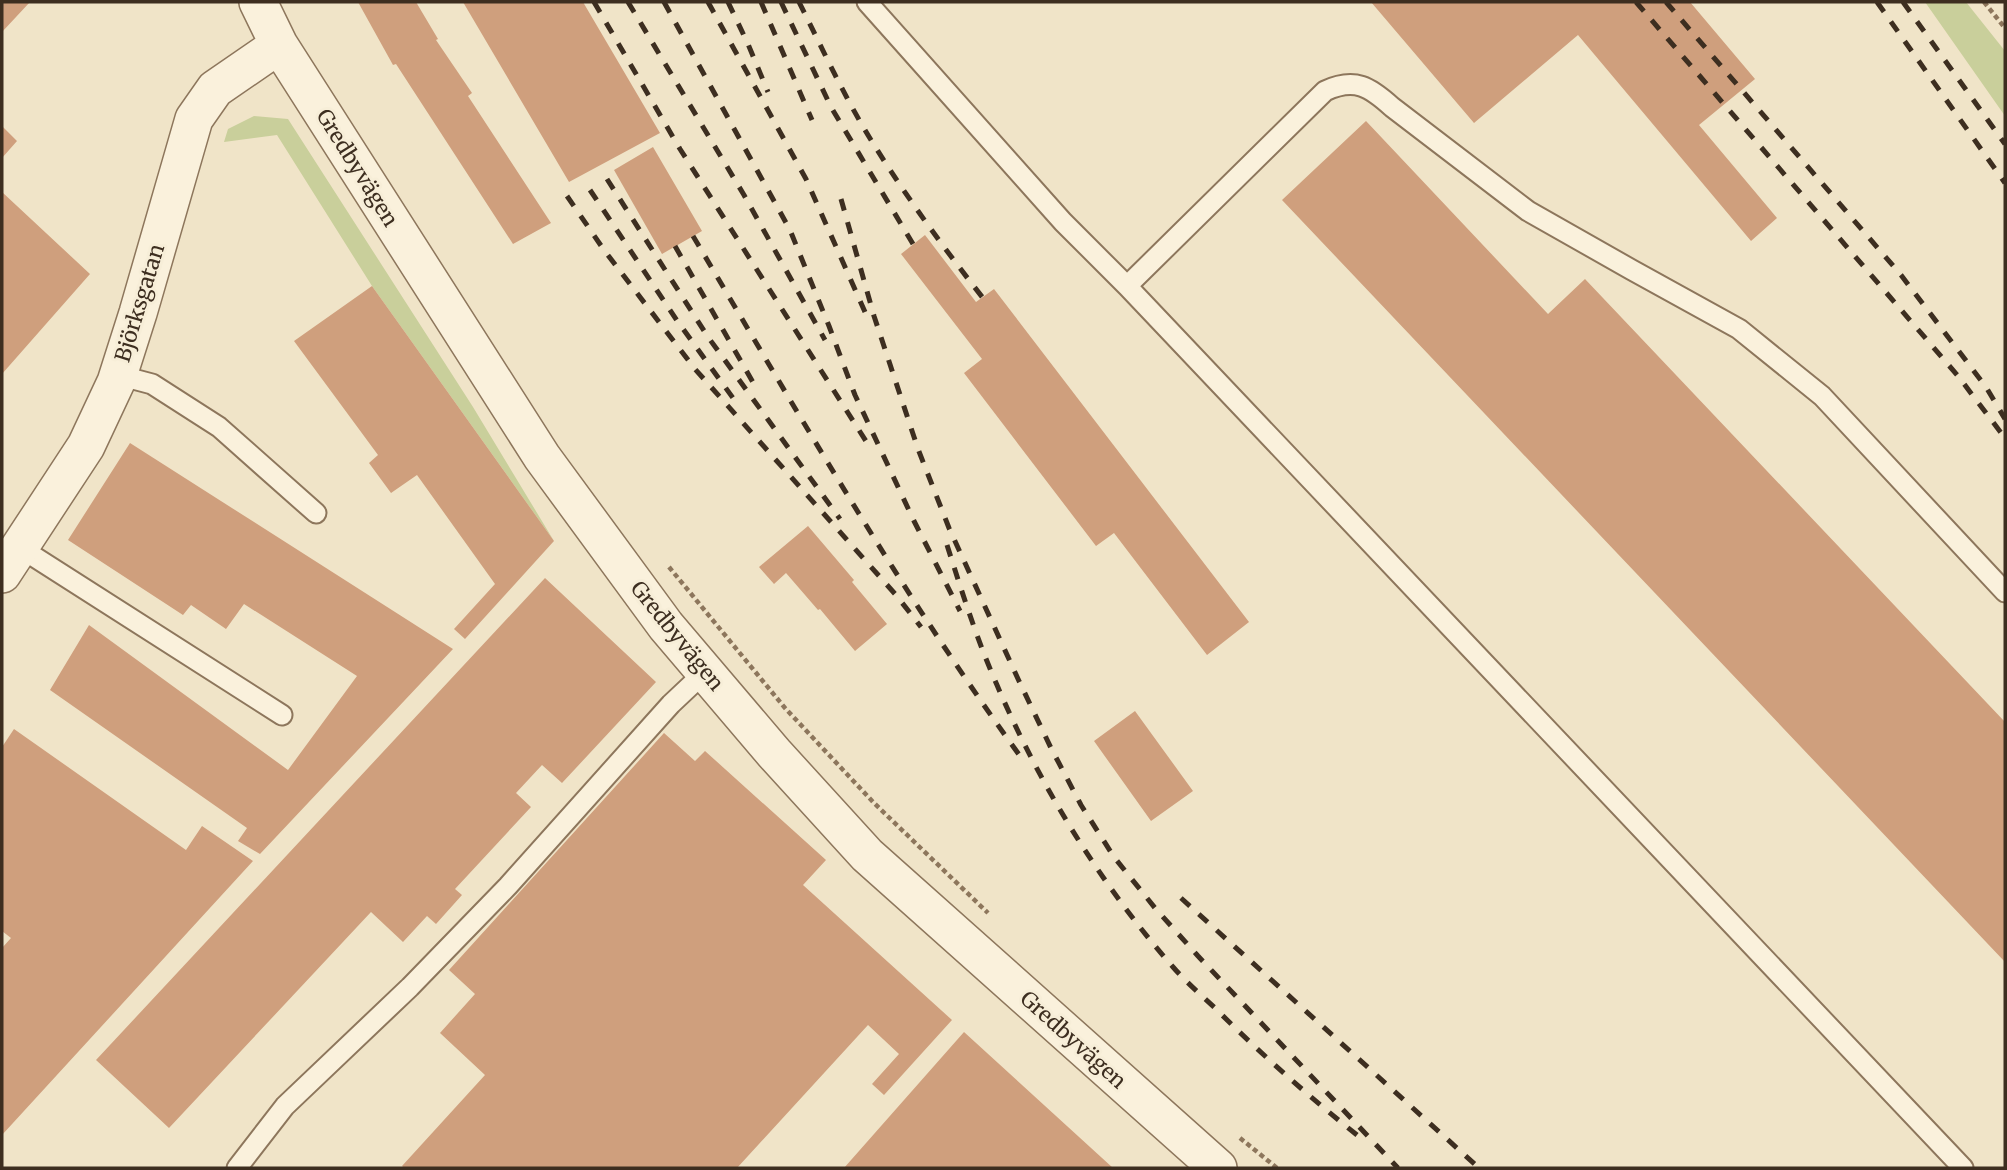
<svg xmlns="http://www.w3.org/2000/svg" width="2007" height="1170" font-family="Merriweather,serif">
<style>
.green{fill:#c9cf9b}
.building{fill:#cf9f7d}
.lines{fill:none;stroke-linecap:round;stroke-linejoin:round}
.lane-casing{stroke:#8d765c;stroke-width:23}
.street-casing{stroke:#8d765c;stroke-width:40}
.path{stroke:#8d765c;stroke-width:4.5;stroke-dasharray:5 3.5;stroke-linecap:butt}
.lane{stroke:#faf1dc;stroke-width:19}
.street{stroke:#faf1dc;stroke-width:37}
.rail{stroke:#3d2e20;stroke-width:5;stroke-dasharray:12 12;stroke-linecap:butt}
.labels{text-anchor:middle;stroke-width:6;stroke-linejoin:round;paint-order:stroke}
.street-label{font-size:21px;fill:#3d2e20;stroke:#f7eed8}
</style>
<rect width="100%" height="100%" fill="#f0e4c8"/>
<path class="green" d="M1925 2H1966L2005 51V116Z
M254 116 288 119 473 407 554 541 372 286 277 135 224 142 228 129Z"/>
<path class="building" d="M2 2H30L2 32Z
M358 2H416L438 39 436 40 472 93 468 96 551 223 513 244 396 64 393 65Z
M463 2H583L660 133 569 182Z
M1371 2H1690L1755 79 1699 125 1777 218 1751 241 1578 35 1474 123Z
M1366 121 1548 314 1585 279 2005 722V962L1282 200Z
M2 126 17 141 2 158Z
M653 147 702 231 662 254 614 170Z
M2 192 90 274 2 374Z
M925 235 976 302 994 289 1249 622 1207 655 1114 533 1096 546 964 373 982 359 901 254Z
M372 286 554 541 465 639 454 629 495 584 417 475 391 493 369 463 378 455 294 341Z
M130 443 453 649 260 854 238 841 247 828 50 690 89 625 288 770 357 676 244 604 226 629 191 605 183 615 68 540Z
M808 526 854 580 852 582 887 624 855 651 820 609 818 610 786 573 774 584 759 567Z
M545 578 656 682 562 783 542 765 516 793 531 807 455 889 462 895 436 924 427 916 403 942 371 912 169 1128 96 1060Z
M1135 711 1193 791 1151 821 1094 741Z
M14 729 186 850 202 826 253 861 2 1135V948L11 938 2 931V747Z
M664 733 695 761 705 751 826 860 803 885 952 1020 884 1095 872 1084 899 1054 868 1025 737 1168H404L402 1166 485 1075 440 1033 475 994 449 970Z
M964 1032 1113 1168H844Z"/>
<g class="lines">
<g class="lane-casing">
<path id="lane" d="M867 2 1063 222 1127 286 1963 1168
M1127 286 1325 91C1355 77 1370 87 1392 107L1528 211 1632 270 1739 329 1822 396 2005 592
M118 375 152 384 219 427 316 513
M19 547 282 715
M237 1168 285 1106 410 987 508 886 671 704 705 672"/>
</g>
<g class="street-casing">
<path id="street" d="M258 2 279 45 542 457 666 626 774 753 867 855 1218 1168
M2 574 86 446 116 382 138 313 194 119 215 89 279 45"/>
</g>
<path class="path" d="M1984 2 2005 28
M669 567 785 708 874 803 988 913
M1240 1138 1277 1168"/>
<use href="#lane" class="lane"/>
<use href="#street" class="street"/>
<path class="rail" d="M594 2 680 149 871 449
M628 2 744 195 825 340
M664 2 790 230 829 326 855 395 914 521 960 611
M708 2 806 179 865 312
M728 2 748 44 768 92
M761 2 812 120
M781 2 831 107 913 244
M799 2C822 48 844 96 871 140 905 195 943 247 983 298
M1636 2 1958 376 2005 438
M1666 2 1901 275 1986 387 2005 419
M1877 2 2005 183
M1903 2 2005 144
M607 179 708 337 840 519
M590 190 678 322 733 398
M567 196 604 250 695 369 896 595 921 627
M841 199 874 316 918 449 949 528 1019 681 1051 748 1081 805 1114 857 1155 908 1198 956 1398 1168
M693 236C798 413 901 593 1023 760
M675 246 758 391
M947 545C962 592 977 640 997 685 1040 786 1101 885 1173 967 1186 982 1201 995 1215 1008 1260 1053 1307 1095 1357 1135
M1181 898 1479 1168"/>
</g>
<g class="labels">
<g class="street-label">
<text transform="translate(357 168) rotate(58)" y="7">Gredbyvägen</text>
<text transform="translate(140 303) rotate(-73)" y="7">Björksgatan</text>
<text transform="translate(677 636) rotate(51)" y="7">Gredbyvägen</text>
<text transform="translate(1073 1040) rotate(42)" y="7">Gredbyvägen</text>
</g>
</g>
<rect width="2007" height="1170" fill="none" stroke="#3d2e20" stroke-width="7"/>
</svg>
